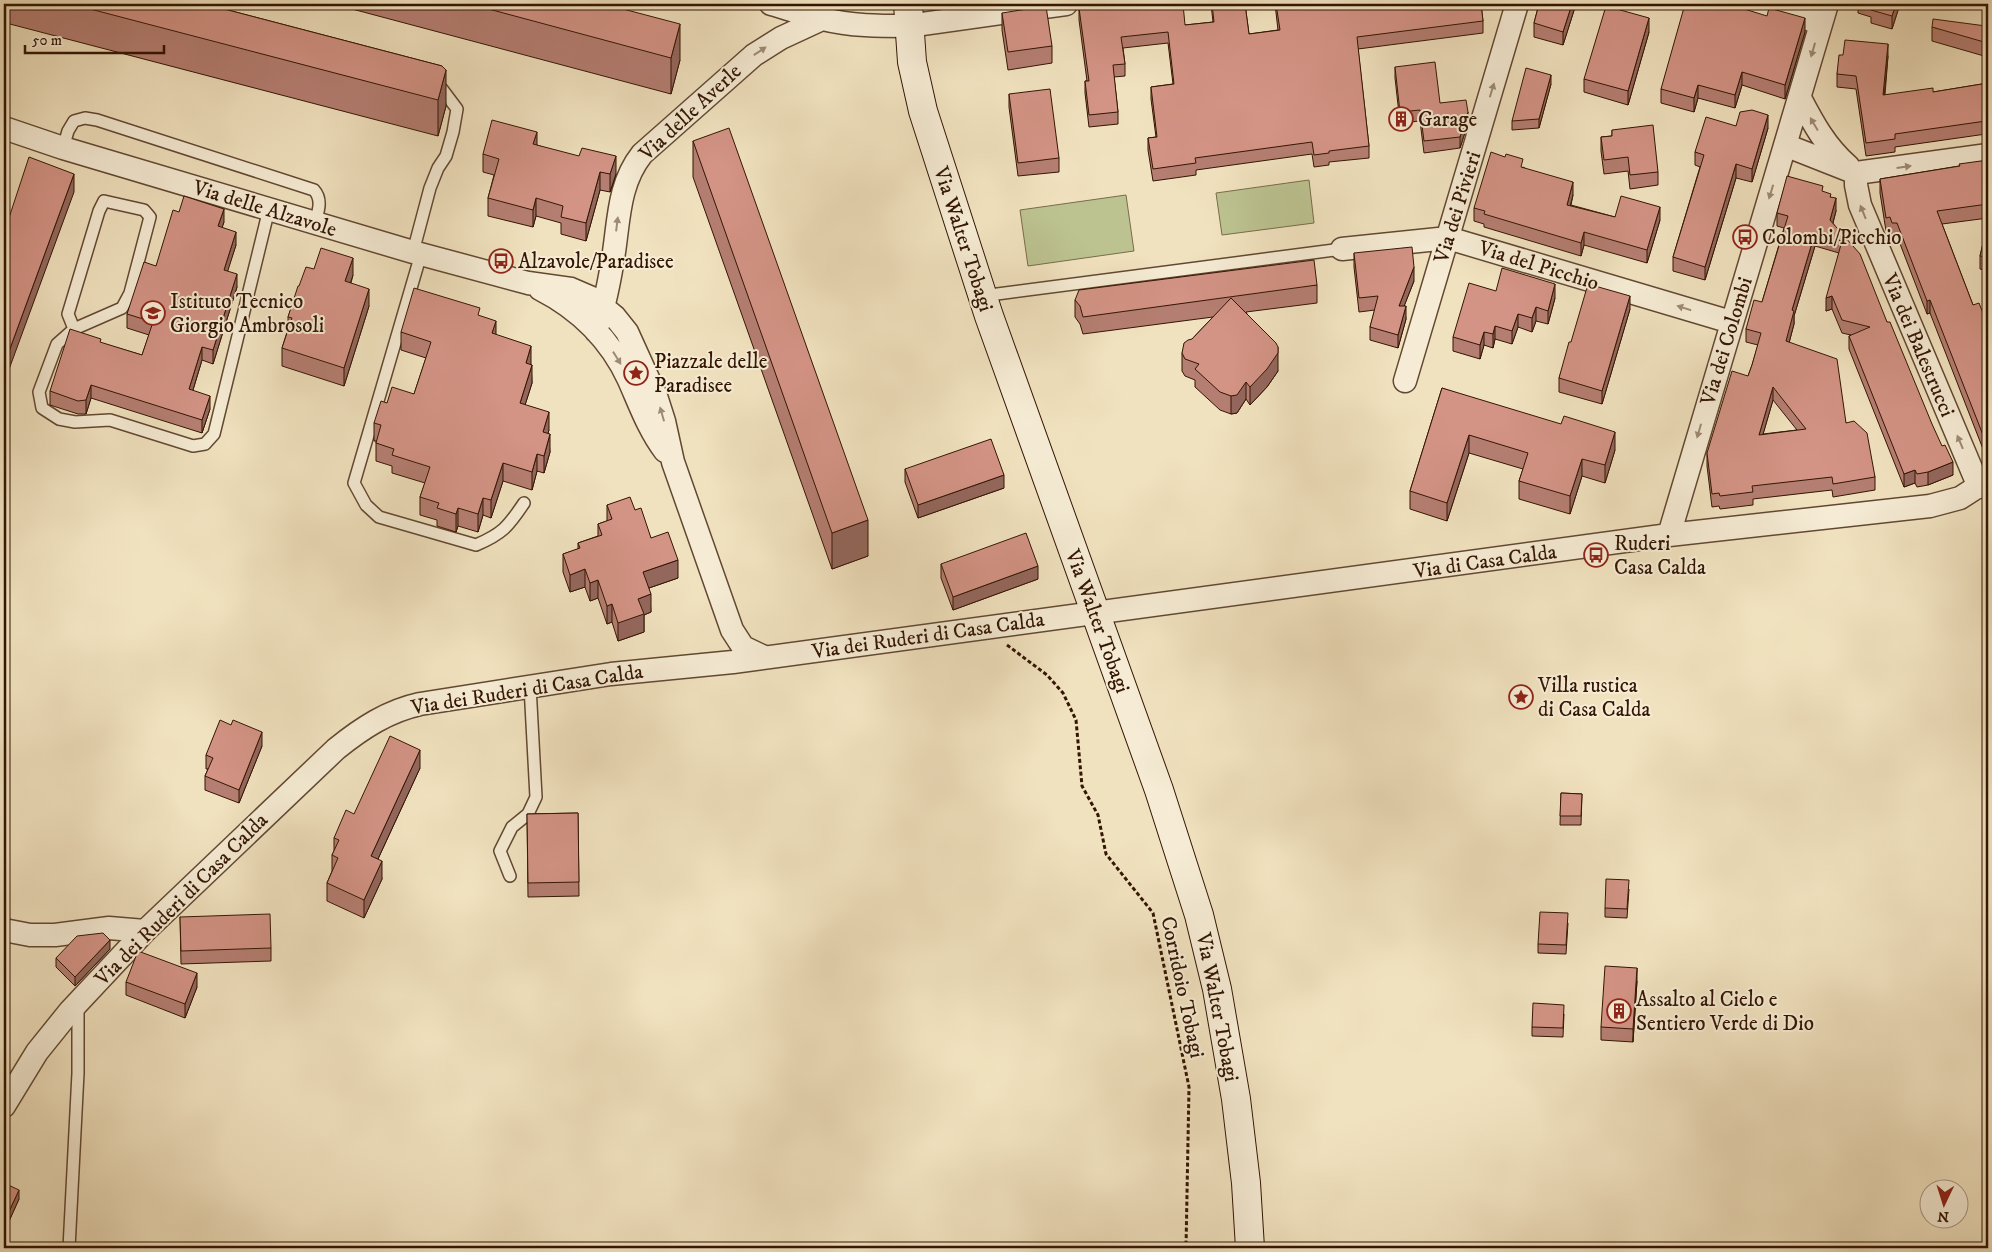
<svg xmlns="http://www.w3.org/2000/svg" width="1992" height="1252" font-family="'IM FELL DW Pica',serif">
<style>
.garden{fill:#bcc391;stroke:#786c4a}
.lines{fill:none;stroke-linecap:round;stroke-linejoin:round}
.lane-casing{stroke:#624832;stroke-width:14}
.street-casing{stroke:#624832;stroke-width:25}
.secondary-casing{stroke:#331503;stroke-width:30}
.path{stroke:#331503;stroke-width:3;stroke-dasharray:4 2.5;stroke-linecap:butt}
.lane{stroke:#f6ecd5;stroke-width:11}
.street{stroke:#f6ecd5;stroke-width:22}
.secondary{stroke:#f6ecd5;stroke-width:28}
.wall{fill:#b57e72;stroke:#331503;fill-rule:evenodd}
.shaded-wall{fill:#94675d;stroke:#331503}
.building{fill:#d39385;stroke:#331503;fill-rule:evenodd}
.oneway{fill:#9e8b76}
.labels{text-anchor:middle;stroke-width:4;stroke-linejoin:round;paint-order:stroke}
.street-label{font-size:21px;fill:#331503;stroke:#f6ecd5}
.poi-label{font-size:21px;fill:#331503;stroke:#f6ecd5;text-anchor:start}
</style>
<rect width="100%" height="100%" fill="#f1e2bf"/>
<filter id="stains"><feTurbulence type="fractalNoise" baseFrequency=".004" numOctaves="4"/><feColorMatrix values="0 0 0 0 .2 0 0 0 0 .09 0 0 0 0 .02 0 0 0 .5 -.17"/></filter>
<radialGradient id="worn" r=".72"><stop offset=".6" stop-color="#630" stop-opacity="0"/><stop offset="1" stop-color="#630" stop-opacity=".3"/></radialGradient>
<path class="garden" d="M1309 180 1314 223 1222 235 1216 193Z
M1126 195 1134 251 1028 266 1020 210Z"/>
<g class="lines">
<g class="lane-casing">
<path id="lane" d="M63 148 68 131 74 121 85 118 97 120 314 190C323 200 318 212 315 223
M413 252 430 188 438 168 446 156 453 132 457 109 442 89
M421 254 354 483 366 505 379 517 476 545C502 534 508 527 524 503
M982 296 1342 249
M74 329 68 314 99 211 104 201 144 210 150 217 130 293 122 308 74 329 57 344 39 392 42 408 59 419 75 422 110 420 193 446 205 444 214 434 269 209
M510 876 500 851 512 827 528 814 536 797 530 686
M69 1248 78 1073V1004"/>
</g>
<g class="street-casing">
<path id="street" d="M771 4C789 9 806 15 823 19 851 26 880 26 908 26L1066 4
M1757 4 1821 23
M1800 98C1813 123 1826 147 1848 166
M4 128 63 148 413 252 528 283 571 289 592 298 615 317 627 332 656 396 664 421 673 462 732 630 743 647 764 657
M1785 145 1856 173 1988 155
M1856 173V185L1860 205 1979 487
M1342 249 1448 238 1731 322
M540 289C579 309 610 339 629 380 640 405 649 430 665 451
M596 331C605 305 610 279 614 252 619 218 619 183 642 154L754 55 781 38 822 19
M1405 381 1517 4
M1669 535 1827 4
M4 930 30 935H55L109 928 145 931
M4 1106 37 1052 70 1011 145 931 336 749C362 728 388 711 420 704L611 674 733 662 1669 535 1930 506 1960 498 1988 480"/>
</g>
<g class="secondary-casing">
<path id="secondary" d="M908 4 912 62 923 111 989 316 1159 790 1199 915 1217 989 1236 1099 1246 1183 1250 1248"/>
</g>
<path class="path" d="M1007 645 1047 675 1063 693 1076 720 1082 786 1098 815 1106 854 1153 913 1189 1087 1186 1248"/>
<use href="#lane" class="lane"/>
<use href="#street" class="street"/>
<use href="#secondary" class="secondary"/>
</g>
<path class="wall" d="M6 4H205L442 66 446 106 438 136 6 23Z
M337 4H604L680 60 671 94 337 5Z
M1211 4H1245L1249 34 1278 30 1275 4H1481L1483 21V33L1358 49 1369 146V158L1329 162V165L1314 167 1312 154 1196 170V175L1153 181 1148 150V138L1156 137 1151 99V87L1173 84 1168 43 1123 48 1125 64V76L1114 77 1118 112V124L1089 127 1085 93V81H1087L1079 20V8L1117 9 1185 25 1213 22Z
M1539 4H1576L1563 45 1534 37V23Z
M1858 4H1900L1892 29 1871 23V17L1858 13Z
M1002 13 1052 46V63L1008 70 1002 30Z
M1932 27 1986 39 1984 56 1932 41Z
M1649 32 1628 105 1584 92V79Z
M1805 32 1785 99 1742 85 1735 108 1698 98 1694 112 1661 103V89Z
M1843 55 1888 56 1885 95 1933 92 1988 83V125L1986 126V134L1895 147V152L1866 156 1856 89 1837 87V74Z
M1395 67 1440 103 1468 123 1460 148 1424 153 1420 121 1400 123 1395 78Z
M1551 84 1539 128 1512 130V121Z
M1009 94 1059 158V172L1018 176 1009 107Z
M1736 126 1768 128 1752 182 1736 178 1705 280 1673 271V257L1700 167 1695 165V152Z
M1612 130 1658 172V185L1630 189 1628 171 1604 174 1601 151V137L1612 136Z
M693 141 868 556 832 569 693 177Z
M537 145 616 174 610 192 600 190 586 241 561 234V223L536 216 533 227 488 216V198L494 175 483 172V154Z
M1988 160V218L1942 224 1973 305 1988 326 1983 449 1930 313 1927 314 1897 236 1892 237 1890 230 1886 231 1880 193V179L1959 166Z
M1523 167 1573 195 1571 205 1615 217 1660 220 1647 263 1584 245 1581 256 1484 227V224L1474 221V208Z
M1823 192 1831 197 1836 211 1833 223 1887 322 1953 475 1928 485 1917 487 1915 483 1904 487 1849 349V336L1851 335 1842 333 1832 309 1826 311 1839 253 1815 246 1794 316V324L1789 343 1846 423 1875 477V490L1833 497 1832 490 1753 499V505L1720 509 1719 506 1712 507 1707 466V453L1748 376 1752 365 1758 345 1746 342V329L1762 302 1784 228 1777 226V213ZM1773 400 1797 430 1763 434Z
M179 212 224 222 222 227 236 245 227 271 237 287 213 364 202 360 193 390 210 409 202 433 91 398 86 414H78L50 405V391L101 343 142 355 149 335 127 328V314L156 266Z
M1988 222V271L1980 269V256Z
M1354 253 1414 281 1404 306 1406 319 1398 348 1370 340V327L1375 310 1359 312 1354 267Z
M353 275 351 283 369 306 344 386 282 366V348L288 329V317L299 286Z
M1317 285V303L1246 312 1278 371 1267 387 1250 405 1246 399 1237 413 1231 414 1220 410 1195 387V380L1185 376 1182 371V353L1192 339 1213 317 1083 334 1080 324 1075 317V300Z
M1496 291 1555 298 1548 324 1536 321 1532 332 1518 327 1512 344 1495 339 1493 348 1484 345 1480 359 1453 351V337Z
M1630 309 1602 404 1559 392V378L1571 342Z
M480 316 496 335 531 364 532 383 525 405 549 430 548 433 550 452 544 473 537 471 532 490 503 481 491 518 483 515 478 532 458 526 456 532 437 526V520L420 515V497L425 483 392 473V466L376 461V441H374V423L387 403 414 394 426 358 401 350V332Z
M1442 388 1615 450 1605 483 1582 476 1570 514 1519 499V481L1523 469 1469 453 1447 521 1410 509V491Z
M905 469 1004 488 918 518 905 482Z
M607 505 635 510 651 538 678 578 649 588 651 612 644 615V632L618 641 612 622 607 624 598 598 590 601 585 587 570 592 563 572V554L578 549V543L598 536V524L607 521Z
M941 564 1038 579 953 610 941 578Z
M262 746 239 803 205 790V776L208 769H206V755Z
M420 768 378 859 382 879 364 918 327 901V883L332 871V855L334 851V838L354 814Z
M1561 793 1582 794 1581 825H1560Z
M578 813 579 896 528 897 527 814Z
M1629 889 1627 918 1605 917V908Z
M180 917 271 948V961L181 964Z
M1568 923 1566 954 1538 953V944Z
M110 949 75 986 56 967V958Z
M1637 981 1633 1042 1601 1040V1027Z
M126 982 197 987 185 1018 126 995Z
M1564 1014 1563 1037 1532 1036V1027Z
M4 1183 19 1199 5 1230 4 1229Z"/>
<path class="shaded-wall" d="M1572 4H1576L1563 45V32Z
M1896 4H1900L1892 29V16Z
M1649 18V32L1628 105V91Z
M1805 18V32L1785 99V85Z
M680 24V60L671 94V58Z
M1986 26V39L1984 56V42Z
M1888 44V56L1883 108V95Z
M446 70V106L438 136V100Z
M1742 72V85L1735 108V95Z
M1551 75V84L1539 128V119Z
M1698 85V98L1694 112V98Z
M1468 112V123L1460 148V137Z
M1768 115V128L1752 182V169Z
M537 132V150L533 144Z
M616 156V174L610 192V174Z
M1736 164V178L1705 280V267Z
M600 172V190L586 241V223Z
M74 174V192L4 383V365Z
M1573 182V195L1567 218V205Z
M536 198V216L533 227V210Z
M1836 198V211L1830 233V220Z
M1660 207V220L1647 263V250Z
M224 209V222L218 240V226Z
M236 232V245L224 283V270Z
M1584 232V245L1581 256V243Z
M1815 233V246L1794 316V324L1786 354V341L1792 310Z
M353 258V275L345 299V281Z
M1414 267V281L1399 319V306Z
M237 274V287L213 364V350Z
M1555 284V298L1548 324V311Z
M369 289V306L344 386V368Z
M1630 296V309L1602 404V391Z
M1832 296V309L1826 311V298Z
M1930 300V313L1927 314V301Z
M1406 306V319L1398 348V335Z
M1536 307V321L1532 332V318Z
M1518 314V327L1512 344V331Z
M496 321V339L492 333Z
M1495 326V339L1493 348V334Z
M1484 332V345L1480 359V345Z
M531 346V364L526 381V363Z
M202 347V360L189 403V389Z
M1278 347V371L1267 387 1250 405V387Z
M532 365V383L520 421V403Z
M1246 382V399L1237 413 1231 414V396Z
M91 385V398L86 414V400Z
M1773 387V400L1759 448V435Z
M210 396V409L202 433V420Z
M549 412V430L543 449V432Z
M1988 430V444L1983 449V435Z
M1615 432V450L1605 483V465Z
M550 434V452L544 473V456Z
M1469 435V453L1447 521V503Z
M537 454V471L532 490V472Z
M1582 459V476L1570 514V496Z
M1953 462V475L1928 485V472Z
M503 463V481L491 518V500Z
M1915 470V483L1904 487V474Z
M1004 475V488L918 518V505Z
M483 498V515L478 532V514Z
M458 508V526L456 532V514Z
M868 520V556L832 569V533Z
M678 560V578L643 590V572Z
M1038 566V579L953 610V597Z
M585 569V587L570 592V575Z
M598 580V598L590 601V583Z
M651 594V612L644 615V632L618 641V623L638 599Z
M612 604V622L607 624V606Z
M262 732V746L239 803V790Z
M420 750V768L371 874V856Z
M382 861V879L364 918V900Z
M110 940V949L75 986V977Z
M1637 968V981L1633 1042V1029Z
M197 973V987L185 1018V1004Z
M9 1030V1041L4 1052V1041Z
M19 1190V1199L5 1230V1220Z"/>
<path class="building" d="M71 4H205L442 66 446 70 438 100Z
M470 4H604L680 24 671 58Z
M1115 4H1117V9L1159 4H1183L1185 25 1214 22 1212 4H1245L1249 34 1280 30 1276 4H1481L1483 21 1357 37 1369 146 1329 151V153L1314 155 1312 142 1195 158 1196 163 1153 169 1148 138 1157 137 1151 87 1174 84 1168 32 1121 37 1125 64 1113 65 1118 112 1089 115 1085 81H1089L1079 8Z
M1539 4H1572L1563 32 1534 23Z
M1685 4H1728L1767 16 1769 8 1805 18 1785 85 1742 72 1735 95 1698 85 1694 98 1661 89Z
M1871 4H1896L1892 16 1871 10 1872 4Z
M1046 6 1052 46 1008 52 1002 13Z
M1606 6 1649 18 1628 91 1584 79Z
M1933 19 1986 26 1984 42 1932 27Z
M1845 40 1888 44 1883 95 1933 88V92L1988 83V113H1985L1986 121 1895 134V139L1866 143 1856 76 1837 74 1839 55H1843Z
M1435 62 1440 103 1466 100 1468 112 1460 137 1424 141 1420 110 1400 112 1395 67Z
M1526 68 1551 75 1539 119 1512 121Z
M1050 89 1059 158 1018 163 1009 94Z
M1752 110 1768 115 1752 169 1736 164 1705 267 1673 257 1704 155 1695 152 1706 117 1736 126 1740 112Z
M492 120 537 132 533 144 579 156 582 148 616 156 610 174 600 172 586 223 561 217 563 206 536 198 533 210 488 198 499 159 483 154Z
M1653 125 1658 172 1630 175 1628 157 1604 160 1601 137 1612 136V130Z
M729 128 868 520 832 533 693 141Z
M1491 152 1505 157 1506 154 1523 159 1521 167 1573 182 1567 205 1615 217 1621 196 1660 207 1647 250 1584 232 1581 243 1484 214 1485 211 1474 208Z
M29 157 74 174 4 365V233Z
M1988 160V204L1937 211 1973 305 1979 303 1988 326V430L1983 435 1930 300 1927 301 1897 223H1892L1890 217 1886 218 1880 179 1960 166 1959 164Z
M1787 176 1823 186 1822 191 1831 194 1830 197 1836 198 1830 220 1860 254 1887 322H1890L1932 424 1942 446 1945 445 1953 462 1928 472 1917 474 1915 470 1904 474 1849 336 1870 327 1842 320 1832 296 1826 298 1842 241 1815 233 1792 310 1794 311 1786 341 1837 359 1846 423 1854 421 1867 433 1875 477 1833 484 1832 477 1752 486 1753 492 1720 496 1719 493 1712 494 1707 453 1732 371 1748 376 1752 365 1761 333 1746 329 1754 300 1762 302 1788 216 1777 213ZM1773 387 1806 429 1759 435Z
M184 196 224 209 218 226 236 232 224 270 237 274 213 350 202 347 189 389 210 396 202 420 91 385 86 400 78 401 50 391 70 329 101 339 100 342 142 355 153 322 127 314 144 262 156 266 173 210 179 212Z
M1988 222V258L1980 256Z
M1412 247 1414 267 1399 306H1406L1398 335 1370 327 1378 296 1359 298 1354 253Z
M321 248 353 258 345 281 369 289 344 368 282 348 292 318 288 317 298 286H299L306 267 314 269Z
M1314 260 1317 285 1083 317 1080 306 1075 300 1079 290Z
M1502 268 1555 284 1548 311 1536 307 1532 318 1518 314 1512 331 1495 326 1493 334 1484 332 1480 345 1453 337 1469 283 1496 291Z
M1588 284 1630 296 1602 391 1559 378 1569 342H1571Z
M414 288 480 308 478 315 496 321 492 333 531 346 526 363 532 365 520 403 549 412 543 432 550 434 544 456 537 454 532 472 503 463 491 500 483 498 478 514 458 508 456 514 437 508 439 503 420 497 430 467 392 455 394 449 376 443 381 425 374 423 381 401 387 403 392 387 414 394 431 342 401 332Z
M1231 298 1276 343 1278 347V353L1267 369 1250 387 1246 382 1237 395 1231 396 1220 392 1195 369 1199 364 1185 359 1182 353 1184 343 1188 340 1192 339Z
M1442 388 1561 424 1564 416 1615 432 1605 465 1582 459 1570 496 1519 481 1528 453 1469 435 1447 503 1410 491Z
M991 439 1004 475 918 505 905 469Z
M630 497 635 510 641 508 651 538 668 532 678 560 643 572 651 594 638 599 644 614 618 623 612 604 607 606 598 580 590 583 585 569 570 575 563 554 580 548 578 543 602 535 598 524 612 519 607 505Z
M1026 533 1038 566 953 597 941 564Z
M220 720 231 725 233 720 262 732 239 790 205 776 213 758 206 755Z
M390 736 420 750 371 856 382 861 364 900 327 883 338 858 332 855 339 840 334 838 346 810 354 814Z
M1561 793 1582 794 1581 816H1560Z
M578 813 579 882 528 883 527 814Z
M1606 879 1629 880 1627 909 1605 908Z
M1540 912 1568 913 1566 945 1538 944Z
M270 914 271 948 181 951 180 917Z
M103 933 110 940 75 977 56 958 77 936Z
M138 951 197 973 185 1004 126 982Z
M1605 966 1637 968 1633 1029 1601 1027Z
M1533 1003 1564 1005 1563 1028 1532 1027Z
M4 1028 9 1030 4 1041Z
M4 1183 19 1190 5 1220H4Z"/>
<defs><path id="oneway-solid" d="M-6-.8H1V-3.2L6.5 0L1 3.2V.8H-6Z" transform="scale(1.25)"/></defs>
<g class="oneway">
<use href="#oneway-solid" transform="translate(1813 50) rotate(106)"/>
<use href="#oneway-solid" transform="translate(760 51) rotate(-33)"/>
<use href="#oneway-solid" transform="translate(1492 90) rotate(-73)"/>
<use href="#oneway-solid" transform="translate(1814 124) rotate(-121)"/>
<use href="#oneway-solid" transform="translate(1904 167) rotate(-8)"/>
<use href="#oneway-solid" transform="translate(1771 192) rotate(107)"/>
<use href="#oneway-solid" transform="translate(1863 212) rotate(-112)"/>
<use href="#oneway-solid" transform="translate(617 224) rotate(-83)"/>
<use href="#oneway-solid" transform="translate(1684 308) rotate(-163)"/>
<use href="#oneway-solid" transform="translate(617 358) rotate(58)"/>
<use href="#oneway-solid" transform="translate(662 414) rotate(-106)"/>
<use href="#oneway-solid" transform="translate(1699 431) rotate(106)"/>
<use href="#oneway-solid" transform="translate(1960 442) rotate(-113)"/>
</g>
<defs>
<g id="building-ring" transform="scale(1.25)"><circle r="9.5" fill="#f6ecd5" stroke="#8f2418" stroke-width="1.5"/><path d="M-4-6H4V6H1V3H-1V6H-4ZM-2.5-4.3h1.7v1.8h-1.7ZM.8-4.3h1.7v1.8H.8ZM-2.5-1h1.7V.8h-1.7ZM.8-1h1.7V.8H.8Z" fill="#8f2418"/></g>
<g id="bus-ring" transform="scale(1.25)"><circle r="9.5" fill="#f6ecd5" stroke="#8f2418" stroke-width="1.5"/><path d="M-5-6H5V4H4V6H2V4H-2V6H-4V4H-5ZM-3.5-4V0h7V-4ZM-3.5 1.2v1.5H-2V1.2ZM2 1.2v1.5H3.5V1.2Z" fill="#8f2418"/></g>
<g id="school-ring" transform="scale(1.25)"><circle r="9.5" fill="#f6ecd5" stroke="#8f2418" stroke-width="1.5"/><path d="M0-5L7-2L0 1L-7-2ZM-4 1L0 2.5L4 1V4Q0 6-4 4Z" fill="#8f2418"/></g>
<g id="sight-ring" transform="scale(1.25)"><circle r="9.5" fill="#f6ecd5" stroke="#8f2418" stroke-width="1.5"/><path d="M0-6L1.8-2.2L6-1.7L2.9 1.2L3.7 5.4L0 3.3L-3.7 5.4L-2.9 1.2L-6-1.7L-1.8-2.2Z" fill="#8f2418"/></g>
</defs>
<g fill-rule="evenodd">
<use href="#building-ring" x="1401" y="119"/>
<use href="#bus-ring" x="1745" y="237"/>
<use href="#bus-ring" x="501" y="261"/>
<use href="#school-ring" x="153" y="313"/>
<use href="#sight-ring" x="636" y="373"/>
<use href="#bus-ring" x="1596" y="555"/>
<use href="#sight-ring" x="1521" y="697"/>
<use href="#building-ring" x="1619" y="1011"/>
</g>
<g class="labels">
<g class="street-label">
<text transform="translate(690 112) rotate(-43)" y="7">Via delle Averle</text>
<text transform="translate(1457 207) rotate(-73)" y="7">Via dei Pivieri</text>
<text transform="translate(265 208) rotate(17)" y="7">Via delle Alzavole</text>
<text transform="translate(964 239) rotate(72)" y="7">Via Walter Tobagi</text>
<text transform="translate(1539 265) rotate(17)" y="7">Via del Picchio</text>
<text transform="translate(1726 341) rotate(-73)" y="7">Via dei Colombi</text>
<text transform="translate(1919 345) rotate(67)" y="7">Via dei Balestrucci</text>
<text transform="translate(1485 561) rotate(-8)" y="7">Via di Casa Calda</text>
<text transform="translate(1098 621) rotate(70)" y="7">Via Walter Tobagi</text>
<text transform="translate(928 635) rotate(-8)" y="7">Via dei Ruderi di Casa Calda</text>
<text transform="translate(527 689) rotate(-9)" y="7">Via dei Ruderi di Casa Calda</text>
<text transform="translate(181 899) rotate(-45)" y="7">Via dei Ruderi di Casa Calda</text>
<text transform="translate(1183 987) rotate(78)" y="7">Corridoio Tobagi</text>
<text transform="translate(1218 1007) rotate(79)" y="7">Via Walter Tobagi</text>
</g>
<g class="poi-label">
<text x="1418" y="126">Garage</text>
<text x="1762" y="244">Colombi/Picchio</text>
<text x="518" y="268">Alzavole/Paradisee</text>
<text x="170" y="308">Istituto Tecnico<tspan x="170" dy="24">Giorgio Ambrosoli</tspan></text>
<text x="654" y="368">Piazzale delle<tspan x="654" dy="24">Paradisee</tspan></text>
<text x="1614" y="550">Ruderi<tspan x="1614" dy="24">Casa Calda</tspan></text>
<text x="1538" y="692">Villa rustica<tspan x="1538" dy="24">di Casa Calda</tspan></text>
<text x="1636" y="1006">Assalto al Cielo e<tspan x="1636" dy="24">Sentiero Verde di Dio</tspan></text>
</g>
</g>
<rect width="1992" height="1252" fill="none" stroke="#f1e2bf" stroke-width="20"/>
<rect x="5" y="5" width="1982" height="1242" fill="none" stroke="#331503" stroke-width="2.5"/>
<rect x="10" y="10" width="1972" height="1232" fill="none" stroke="#331503"/>
<g transform="translate(1944 1204) rotate(184)"><circle r="24" fill="#f6ecd5" stroke="#a89681"/>
<path d="M0-4L9 19L0 12L-9 19Z" fill="#8f2418"/>
<text y="-8" font-size="14" font-weight="bold" text-anchor="middle" fill="#331503">N</text>
</g>
<path d="M25 45v8h139v-8" fill="none" stroke="#331503" stroke-width="2.5"/>
<text x="32" y="45" font-size="15" fill="#331503" stroke="#f6ecd5" stroke-width="4" paint-order="stroke">50 m</text>
<rect width="100%" height="100%" filter="url(#stains)"/>
<rect width="100%" height="100%" fill="url(#worn)"/>
</svg>
